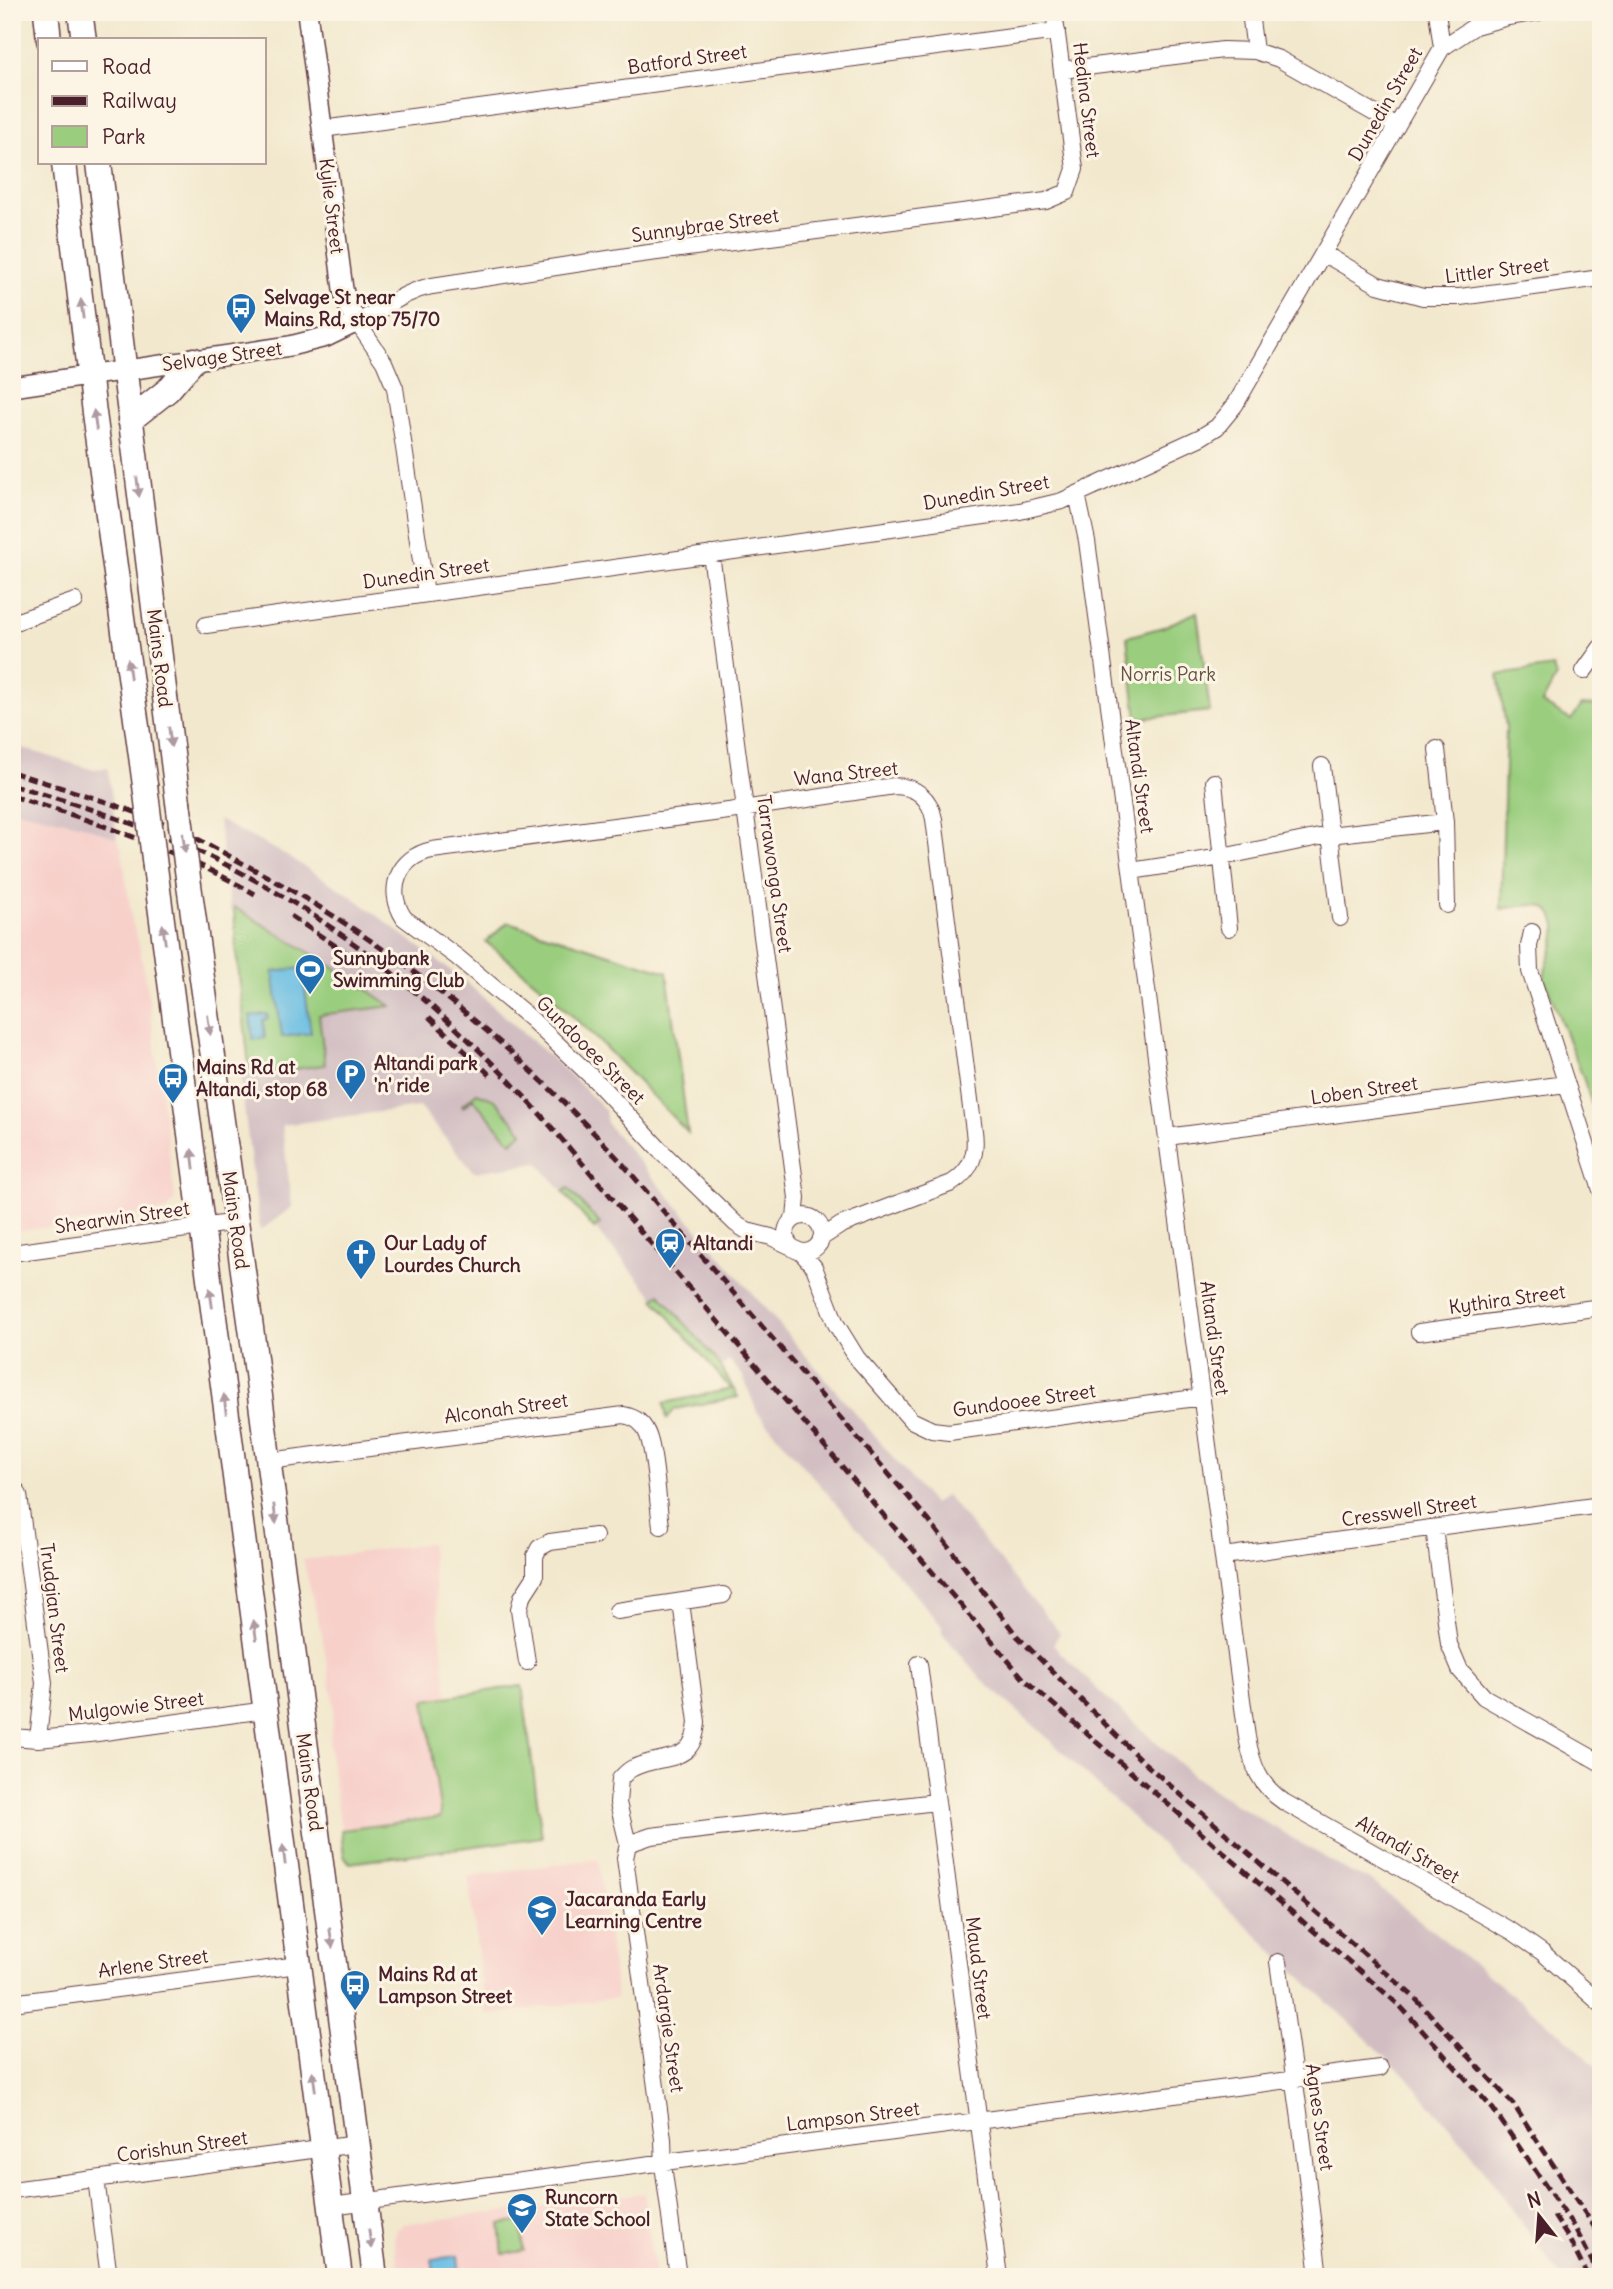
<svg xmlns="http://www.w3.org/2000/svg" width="1613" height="2289" font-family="Delius,sans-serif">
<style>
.built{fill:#f7d0ca}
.industrial{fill:#d2bec2}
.green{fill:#9acd7e;stroke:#727654;stroke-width:2}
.water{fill:#65bce2;stroke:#586e86;stroke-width:2}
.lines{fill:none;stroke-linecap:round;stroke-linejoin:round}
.minor-casing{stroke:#633d43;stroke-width:18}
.tertiary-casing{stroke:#633d43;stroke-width:22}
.primary-casing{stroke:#633d43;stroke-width:27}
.minor{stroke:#fff;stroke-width:16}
.tertiary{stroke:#fff;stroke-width:19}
.primary{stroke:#fff;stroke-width:24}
.rail{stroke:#4a1f2b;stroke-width:5;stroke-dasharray:10 5;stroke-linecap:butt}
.primary-bridge-casing{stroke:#633d43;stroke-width:27;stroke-linecap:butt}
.primary-bridge{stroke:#fff;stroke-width:24}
.oneway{fill:#ae9aa0}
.labels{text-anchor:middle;stroke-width:6;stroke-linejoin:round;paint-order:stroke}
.street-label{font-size:19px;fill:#4a1f2b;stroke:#fcf5e5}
.poi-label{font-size:19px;font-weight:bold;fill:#4a1f2b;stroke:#fcf5e5;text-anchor:start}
.park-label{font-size:19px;fill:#625344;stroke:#fcf5e5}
</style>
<rect width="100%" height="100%" fill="#fcf5e5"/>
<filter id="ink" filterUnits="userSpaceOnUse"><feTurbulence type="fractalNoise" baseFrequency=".0143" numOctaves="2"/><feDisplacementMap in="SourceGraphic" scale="14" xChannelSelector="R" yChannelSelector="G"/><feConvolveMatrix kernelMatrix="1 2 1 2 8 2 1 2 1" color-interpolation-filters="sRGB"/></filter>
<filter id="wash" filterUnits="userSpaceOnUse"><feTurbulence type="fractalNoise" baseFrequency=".00686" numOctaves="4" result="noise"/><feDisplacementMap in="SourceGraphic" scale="28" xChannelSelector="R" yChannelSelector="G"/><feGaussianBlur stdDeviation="1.57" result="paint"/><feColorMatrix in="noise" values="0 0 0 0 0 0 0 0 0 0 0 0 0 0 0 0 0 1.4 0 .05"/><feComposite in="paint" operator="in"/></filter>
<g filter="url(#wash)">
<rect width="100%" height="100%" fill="#f2e8cd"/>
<path class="built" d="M12 809 82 825 117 839 122 850 132 921 140 948 147 986 175 1195 174 1202 167 1211 12 1232Z
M430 1543 448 1697 425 1700 441 1818 341 1830 329 1746 334 1706 322 1635 303 1560Z
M598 1859 617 1998 486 2015 468 1876Z
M644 2193 655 2277H399L394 2239 397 2230 403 2224Z"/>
<path class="industrial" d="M12 745 91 769 108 768 117 839 82 825 12 809Z
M218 820 282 853 350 895 466 982 575 1079 605 1110 607 1124 933 1504 946 1495 1060 1633 1053 1645 1100 1692 1192 1775 1230 1801 1351 1873 1368 1879 1564 2036 1601 2071V2277H1561L1468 2148 1404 2074 1039 1730 983 1681 942 1633V1626L757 1412 743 1376 729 1360 722 1367 732 1386 538 1163 474 1172 419 1107 282 1125 292 1207 260 1231 240 1076 325 1065 319 1015 391 1005 345 974 235 907 234 911H230Z"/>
<path class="green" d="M1197 612 1210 711 1137 719 1127 637 1163 627Z
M1553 667 1556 677 1542 703 1571 720 1582 705 1601 706V1134L1584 1080 1544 978C1546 963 1548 961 1553 947 1560 930 1556 905 1534 905 1523 905 1511 908 1501 909L1506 727 1498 675Z
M234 907 345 974 391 1006 319 1015 325 1065 250 1075 236 948Z
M508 922 667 972 688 1133 605 1047 543 988 486 942Z
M477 1093 495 1100 523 1132 511 1142 473 1099 463 1107 462 1105Z
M568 1188 600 1224 594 1229 563 1192Z
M660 1294 719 1363 738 1397 675 1409 667 1419 664 1403 731 1389 654 1299Z
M522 1686 542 1837 350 1863 344 1856 341 1830 441 1817 425 1700Z
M521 2222 524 2251 503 2254 500 2224Z"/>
<path class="water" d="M302 968 311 1033 282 1037 273 972Z
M267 1014 268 1019 263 1020 265 1038 253 1040 250 1016Z
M458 2256 460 2277H435L432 2259Z"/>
</g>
<g filter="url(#ink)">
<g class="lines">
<g class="minor-casing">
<path id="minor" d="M1250 12 1255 51
M1437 12 1442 48
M1062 70 1223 50 1255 51 1279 59 1397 126
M322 129 1057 31
M1323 253 1378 285 1423 297H1460L1601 278
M1077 494 1087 541 1247 1737C1252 1765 1259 1785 1284 1802L1513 1932 1543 1953 1601 2004
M711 554 797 1198 795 1218
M426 594 395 388 384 362 357 322C385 310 401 292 432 286L634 255 1046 201 1067 192 1075 169 1054 12
M12 623 75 601
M206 625 1020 511 1062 501 1201 437 1217 427 1235 405 1442 48 1475 26 1508 17 1539 12
M1584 671 1601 647
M1437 749 1445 822 1447 905
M1322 766 1340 918
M1214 782 1229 928
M1131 871 1222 857 1329 835 1445 822
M1532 932 1529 946 1530 971 1601 1190
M1167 1137 1566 1084
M786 1234a18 18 0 1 1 36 0a18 18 0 1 1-36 0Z
M794 1248 771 1237 747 1231 736 1224 663 1153 597 1082 530 1018 457 957 404 918C385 889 399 857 432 850L736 810 894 786C916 786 930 798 934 819L974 1131C977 1154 972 1170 952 1183L841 1225 821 1238
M800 1251 814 1267 836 1324 857 1358 911 1420 932 1430 949 1432 1202 1397
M12 1253 237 1222
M1419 1332 1601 1307
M269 1461 624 1415C634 1417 642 1422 646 1431 655 1446 658 1506 661 1526
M12 1484 19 1495 44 1683 38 1739
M1434 1528 1449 1644 1460 1670 1484 1697 1601 1763
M1223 1556 1601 1505
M617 1611 723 1595
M527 1662 519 1609 522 1597 535 1577V1556L539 1548 550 1542 595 1536
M919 1664 999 2277
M12 1737 38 1739 90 1734 266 1710
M628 1844 618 1803 620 1779C624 1775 628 1770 633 1768 662 1753 694 1767 697 1722L681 1602
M1278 1962 1300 2119 1319 2277
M12 2003 298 1965
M96 2179 109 2277
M12 2190 357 2144
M331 2206 1380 2068
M678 2277 664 2172 663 2139 625 1858 628 1844 651 1836 936 1802"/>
</g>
<g class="tertiary-casing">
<path id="tertiary" d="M12 387 290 346 326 337 357 322 347 304 343 289 307 12"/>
</g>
<g class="primary-casing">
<path id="primary" d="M46 12 49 40
M80 12 84 40
M64 163 94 413 145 785
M99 163 178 802
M130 420 168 390 194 360
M155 867 340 2277
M189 885 252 1335 375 2277"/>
</g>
<use href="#minor" class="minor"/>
<use href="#tertiary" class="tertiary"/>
<use href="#primary" class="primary"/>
<path class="rail" d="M12 772C64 789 118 804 168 825 194 836 220 851 244 864 389 940 512 1043 622 1163L929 1521 1017 1636 1141 1760 1414 1997 1513 2104 1601 2237
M12 785C65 800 117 817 168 838 313 898 438 1000 541 1115L1024 1679 1400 2006 1493 2109 1576 2230 1600 2277
M12 796C95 821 180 851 255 894
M291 916 364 965
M429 1017 490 1075
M1554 2216 1569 2239 1588 2277"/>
<g class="primary-bridge-casing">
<path id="primary-bridge" d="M145 785 155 867
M178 802 189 885"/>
</g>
<use href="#primary-bridge" class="primary-bridge"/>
</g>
<defs><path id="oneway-solid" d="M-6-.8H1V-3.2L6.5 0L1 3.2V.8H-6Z" transform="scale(1.75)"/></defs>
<g class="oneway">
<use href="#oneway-solid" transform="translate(82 309) rotate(-97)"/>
<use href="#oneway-solid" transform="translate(95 420) rotate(-98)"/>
<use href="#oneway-solid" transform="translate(138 487) rotate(83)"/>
<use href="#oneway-solid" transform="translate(129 669) rotate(-98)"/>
<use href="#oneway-solid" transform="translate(170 737) rotate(83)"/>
<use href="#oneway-solid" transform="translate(184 843) rotate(82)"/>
<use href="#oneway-solid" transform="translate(164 934) rotate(-98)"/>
<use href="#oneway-solid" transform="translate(209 1025) rotate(82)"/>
<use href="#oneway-solid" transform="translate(193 1159) rotate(-97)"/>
<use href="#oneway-solid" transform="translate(211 1298) rotate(-98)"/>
<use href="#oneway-solid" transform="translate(225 1404) rotate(-97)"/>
<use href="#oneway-solid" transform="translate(275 1514) rotate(83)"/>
<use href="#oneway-solid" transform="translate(255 1630) rotate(-98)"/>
<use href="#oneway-solid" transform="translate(284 1855) rotate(-97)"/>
<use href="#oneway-solid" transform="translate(331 1938) rotate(82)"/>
<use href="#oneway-solid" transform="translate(314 2081) rotate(-98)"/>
<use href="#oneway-solid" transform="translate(370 2239) rotate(83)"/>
</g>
</g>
<defs>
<g id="bus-pin" transform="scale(1.575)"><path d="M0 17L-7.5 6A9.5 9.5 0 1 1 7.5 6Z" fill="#1f6fb2" stroke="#fcf5e5"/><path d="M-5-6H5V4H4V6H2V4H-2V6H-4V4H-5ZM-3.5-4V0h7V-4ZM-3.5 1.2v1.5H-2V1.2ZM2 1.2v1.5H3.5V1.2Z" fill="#fff"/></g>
<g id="stadium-pin" transform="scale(1.575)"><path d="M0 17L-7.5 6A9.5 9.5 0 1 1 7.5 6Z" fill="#1f6fb2" stroke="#fcf5e5"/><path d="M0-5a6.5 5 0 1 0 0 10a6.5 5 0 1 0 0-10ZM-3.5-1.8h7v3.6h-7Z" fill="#fff"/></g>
<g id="parking-pin" transform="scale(1.575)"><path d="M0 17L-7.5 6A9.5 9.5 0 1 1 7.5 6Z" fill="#1f6fb2" stroke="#fcf5e5"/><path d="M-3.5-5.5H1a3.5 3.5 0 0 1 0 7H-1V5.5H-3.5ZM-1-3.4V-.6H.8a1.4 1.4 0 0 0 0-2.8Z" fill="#fff"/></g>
<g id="station-pin" transform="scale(1.575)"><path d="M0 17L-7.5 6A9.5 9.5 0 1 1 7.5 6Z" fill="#1f6fb2" stroke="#fcf5e5"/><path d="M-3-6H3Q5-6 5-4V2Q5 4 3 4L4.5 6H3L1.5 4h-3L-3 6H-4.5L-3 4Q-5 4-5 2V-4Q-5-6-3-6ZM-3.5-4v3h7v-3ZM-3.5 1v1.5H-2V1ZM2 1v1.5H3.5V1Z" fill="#fff"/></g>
<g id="church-pin" transform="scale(1.575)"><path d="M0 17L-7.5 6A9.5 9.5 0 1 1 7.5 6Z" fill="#1f6fb2" stroke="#fcf5e5"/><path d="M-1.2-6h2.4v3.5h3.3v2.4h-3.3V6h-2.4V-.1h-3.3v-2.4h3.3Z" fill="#fff"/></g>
<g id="school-pin" transform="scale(1.575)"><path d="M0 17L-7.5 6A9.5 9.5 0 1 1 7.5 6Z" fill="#1f6fb2" stroke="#fcf5e5"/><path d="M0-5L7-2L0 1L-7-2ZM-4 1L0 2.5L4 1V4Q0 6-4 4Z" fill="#fff"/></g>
</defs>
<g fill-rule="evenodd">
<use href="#bus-pin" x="241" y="308"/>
<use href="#stadium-pin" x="310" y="969"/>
<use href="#parking-pin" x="351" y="1074"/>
<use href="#bus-pin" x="173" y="1078"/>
<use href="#station-pin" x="670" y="1243"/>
<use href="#church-pin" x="361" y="1254"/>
<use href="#school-pin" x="542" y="1910"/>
<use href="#bus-pin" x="355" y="1985"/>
<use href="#school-pin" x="522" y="2208"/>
</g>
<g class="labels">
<g class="street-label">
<text transform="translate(687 59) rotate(-8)" y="7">Batford Street</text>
<text transform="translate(1087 100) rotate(83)" y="7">Hedina Street</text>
<text transform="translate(1385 104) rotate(-60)" y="7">Dunedin Street</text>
<text transform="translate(332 206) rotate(83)" y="7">Kylie Street</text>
<text transform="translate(705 225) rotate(-8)" y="7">Sunnybrae Street</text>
<text transform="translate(1497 270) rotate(-7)" y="7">Littler Street</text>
<text transform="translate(222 356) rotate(-8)" y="7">Selvage Street</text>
<text transform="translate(986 492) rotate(-10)" y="7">Dunedin Street</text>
<text transform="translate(426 573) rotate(-8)" y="7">Dunedin Street</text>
<text transform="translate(160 658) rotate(83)" y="7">Mains Road</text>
<text transform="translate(846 773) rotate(-6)" y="7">Wana Street</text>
<text transform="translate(1140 776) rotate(82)" y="7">Altandi Street</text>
<text transform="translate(775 874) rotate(82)" y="7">Tarrawonga Street</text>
<text transform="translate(591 1050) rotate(45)" y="7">Gundooee Street</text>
<text transform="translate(1364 1090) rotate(-8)" y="7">Loben Street</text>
<text transform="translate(122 1217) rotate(-8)" y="7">Shearwin Street</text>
<text transform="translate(236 1220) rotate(82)" y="7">Mains Road</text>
<text transform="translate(1507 1299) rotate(-8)" y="7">Kythira Street</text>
<text transform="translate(1215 1338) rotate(82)" y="7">Altandi Street</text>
<text transform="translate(1024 1400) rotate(-8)" y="7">Gundooee Street</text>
<text transform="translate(506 1408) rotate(-8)" y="7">Alconah Street</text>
<text transform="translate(1409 1510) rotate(-8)" y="7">Cresswell Street</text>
<text transform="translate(55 1608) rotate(83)" y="7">Trudgian Street</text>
<text transform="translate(136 1706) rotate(-7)" y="7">Mulgowie Street</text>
<text transform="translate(310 1782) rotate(82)" y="7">Mains Road</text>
<text transform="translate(1408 1849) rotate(30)" y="7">Altandi Street</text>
<text transform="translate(153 1963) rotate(-8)" y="7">Arlene Street</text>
<text transform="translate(979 1968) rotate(83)" y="7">Maud Street</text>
<text transform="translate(669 2028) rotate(82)" y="7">Ardargie Street</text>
<text transform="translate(853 2116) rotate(-7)" y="7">Lampson Street</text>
<text transform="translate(1320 2117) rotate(82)" y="7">Agnes Street</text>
<text transform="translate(182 2146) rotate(-8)" y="7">Corishun Street</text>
</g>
<g class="poi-label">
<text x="264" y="304">Selvage St near<tspan x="264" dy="22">Mains Rd, stop 75/70</tspan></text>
<text x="333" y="965">Sunnybank<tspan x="333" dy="22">Swimming Club</tspan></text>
<text x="374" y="1070">Altandi park<tspan x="374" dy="22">'n' ride</tspan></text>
<text x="196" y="1074">Mains Rd at<tspan x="196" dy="22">Altandi, stop 68</tspan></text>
<text x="384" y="1250">Our Lady of<tspan x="384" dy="22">Lourdes Church</tspan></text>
<text x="693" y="1250">Altandi</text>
<text x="565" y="1906">Jacaranda Early<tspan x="565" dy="22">Learning Centre</tspan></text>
<text x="378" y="1981">Mains Rd at<tspan x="378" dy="22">Lampson Street</tspan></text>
<text x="545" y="2204">Runcorn<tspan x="545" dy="22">State School</tspan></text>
</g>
<g class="park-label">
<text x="1168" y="681">Norris Park</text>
</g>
</g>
<rect width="1613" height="2289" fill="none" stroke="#fcf5e5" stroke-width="42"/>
<rect x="38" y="38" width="228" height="126" fill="#fcf5e5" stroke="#b59f9b" stroke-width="2"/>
<rect x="52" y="61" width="35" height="10" fill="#ffffff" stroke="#b59f9b" stroke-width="2"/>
<text x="102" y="74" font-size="21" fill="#4a1f2b">Road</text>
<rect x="52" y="96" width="35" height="10" fill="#4a1f2b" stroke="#b59f9b" stroke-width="2"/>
<text x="102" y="108" font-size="21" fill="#4a1f2b">Railway</text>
<rect x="52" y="126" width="35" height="21" fill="#9acd7e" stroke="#b59f9b" stroke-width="2"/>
<text x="102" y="144" font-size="21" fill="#4a1f2b">Park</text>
<g transform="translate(1539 2216) rotate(343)" stroke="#fcf5e5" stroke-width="5" paint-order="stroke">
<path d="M0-5L12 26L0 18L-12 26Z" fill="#4a1f2b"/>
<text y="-10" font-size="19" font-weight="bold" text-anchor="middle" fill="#4a1f2b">N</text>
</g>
</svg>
